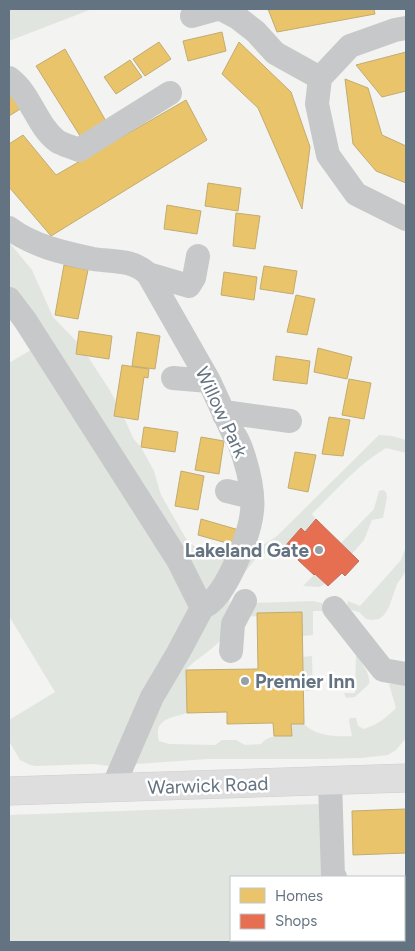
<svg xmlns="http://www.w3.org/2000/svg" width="415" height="951" font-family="Figtree,sans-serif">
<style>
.green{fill:#e1e5df}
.homes{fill:#e9c46a;stroke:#c1ac71}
.shops{fill:#e76f51;stroke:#c0705f}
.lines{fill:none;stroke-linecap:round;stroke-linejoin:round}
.major-casing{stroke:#cfcfcf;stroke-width:29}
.minor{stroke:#c7c8c9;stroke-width:24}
.major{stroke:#dddedd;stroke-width:28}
.poi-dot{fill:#96a0a8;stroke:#fff;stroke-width:2}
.labels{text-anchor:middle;stroke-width:5;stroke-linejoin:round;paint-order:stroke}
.street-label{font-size:19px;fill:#647381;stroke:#fff}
.poi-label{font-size:19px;font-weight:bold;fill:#647381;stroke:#fff;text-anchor:end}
</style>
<rect width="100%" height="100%" fill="#f3f3f1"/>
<path class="green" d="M9 9H92L9 41Z
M9 242 32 270 53 317 81 346 109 389 123 415 133 438 142 449 154 471 161 495 188 542 199 549 228 557 249 554 277 536 379 435 392 436 406 440V453L386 448C358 465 335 491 312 514L316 519 305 532 301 528C296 533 291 542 285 546 275 551 262 552 254 561 246 571 232 587 230 600 228 610 232 621 227 630 218 649 199 655 186 670L187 713C171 718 153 719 159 741L169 744 215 745 222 740H236L245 745 261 744C270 734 279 736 291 736V724H304C315 736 336 737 352 736L349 721 350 718H356L358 726 364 729C377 725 386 718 396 708L389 684 406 683V738L396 750 388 755 361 758 319 759H207L109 766 94 764 36 766 30 765 20 760 9 741V720L55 692 9 616V363L34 348 19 303 9 287Z
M383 490 386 492 387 497 383 518 372 520 364 540 352 554 341 543 374 509 379 491Z
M406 546V571L397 584 389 607 384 615 379 619 372 620 366 619 359 612 351 610 347 605 348 601 360 606 401 560Z
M315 574 325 584 319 587 303 586Z
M313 601 322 603 326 611H313V635L303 636 302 612 257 613V616L244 617 255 603Z
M356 654C361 663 371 673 369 684L355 697 346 698 344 693H355Z
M312 656 313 691H304L303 657Z
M319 804 324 877H231V940H331L332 942H9V815Z"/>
<path class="homes" d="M268 9H374L375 14 277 32Z
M222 32 226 51 188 61 183 41Z
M159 42 171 59 145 76 133 59Z
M239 42 291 92 310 147 302 209 258 108 222 74Z
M65 49 107 123 82 139 36 66Z
M406 52V91L382 97 356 65Z
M130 60 142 77 116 94 104 77Z
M345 79 368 88 382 135 406 146V183L376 171 353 144Z
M9 85 25 106 9 116Z
M186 100 207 140 51 236 9 187V144L23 135 56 175Z
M208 183 241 188 238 211 205 206Z
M167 205 201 211 197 234 164 229Z
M236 213 260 216 255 249 233 246Z
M64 265 88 270 78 319 55 315Z
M264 266 297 271 293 294 260 289Z
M224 272 257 277 254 300 221 295Z
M296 295 315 299 307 335 287 332Z
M79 331 112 336 109 359 76 354Z
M137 332 160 336 155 369 132 366Z
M318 348 352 357 347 379 314 372Z
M276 356 310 361 307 384 273 380Z
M122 365 149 369 148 378 144 377 138 420 114 416Z
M349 379 371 383 364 419 342 415Z
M329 417 350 420 343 456 322 454Z
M144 427 178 432 175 452 141 447Z
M201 437 224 441 219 474 195 470Z
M295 452 316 455 308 492 288 488Z
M181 471 204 476 198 510 175 506Z
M201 519 239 530 234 545 198 535Z
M302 612 304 724H291L292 736H274L273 723 227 724V712L187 713 186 670 258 669 257 613Z
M406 809V853L353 855 352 811Z"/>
<path class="shops" d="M316 519 359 561 345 576 342 573 328 586 315 574 314 575 298 560 299 558 286 545 301 528 305 532Z
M404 890H406V916H404Z"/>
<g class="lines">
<g class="major-casing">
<path id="major" d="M9 791 406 778"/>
</g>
<path class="minor" d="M221 9 238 18 256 32 275 53 320 78
M192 16 217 9
M406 28 395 30 350 46 320 78 317 104 328 155 356 194 406 219
M9 78C31 94 36 125 57 141 63 145 73 147 79 150L170 93
M9 228C33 246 64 253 93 259 113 262 132 259 148 274L209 381 233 433C239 440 241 448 244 457 249 473 254 493 252 511 250 534 229 586 211 602 209 604 205 606 202 608
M148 274 189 286 194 278 198 256
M9 299 25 320 178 560 202 608 178 653 152 697 113 787
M173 378 209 381
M224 415 231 413 290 421
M227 491 252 497
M334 608 383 670 406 674
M231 651 233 624 245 601
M330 781 333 876 335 877
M352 940 353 942"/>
<use href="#major" class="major"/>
</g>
<g class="poi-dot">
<circle cx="319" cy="550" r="5"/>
<circle cx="245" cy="681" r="5"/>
</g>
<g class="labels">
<g class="street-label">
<text transform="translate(222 412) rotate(65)" y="7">Willow Park</text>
<text transform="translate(208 785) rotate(-2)" y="7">Warwick Road</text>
</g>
<g class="poi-label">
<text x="309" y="557">Lakeland Gate</text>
<text x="255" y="688" text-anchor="start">Premier Inn</text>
</g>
</g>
<rect width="415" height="951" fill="none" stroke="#647381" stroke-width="20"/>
<rect x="230" y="876" width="175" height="65" fill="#ffffff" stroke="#c1c7cd"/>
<rect x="240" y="888" width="25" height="15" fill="#e9c46a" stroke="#c1c7cd"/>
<text x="275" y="901" font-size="15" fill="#647381">Homes</text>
<rect x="240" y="914" width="25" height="15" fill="#e76f51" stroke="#c1c7cd"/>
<text x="275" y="926" font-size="15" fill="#647381">Shops</text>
</svg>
